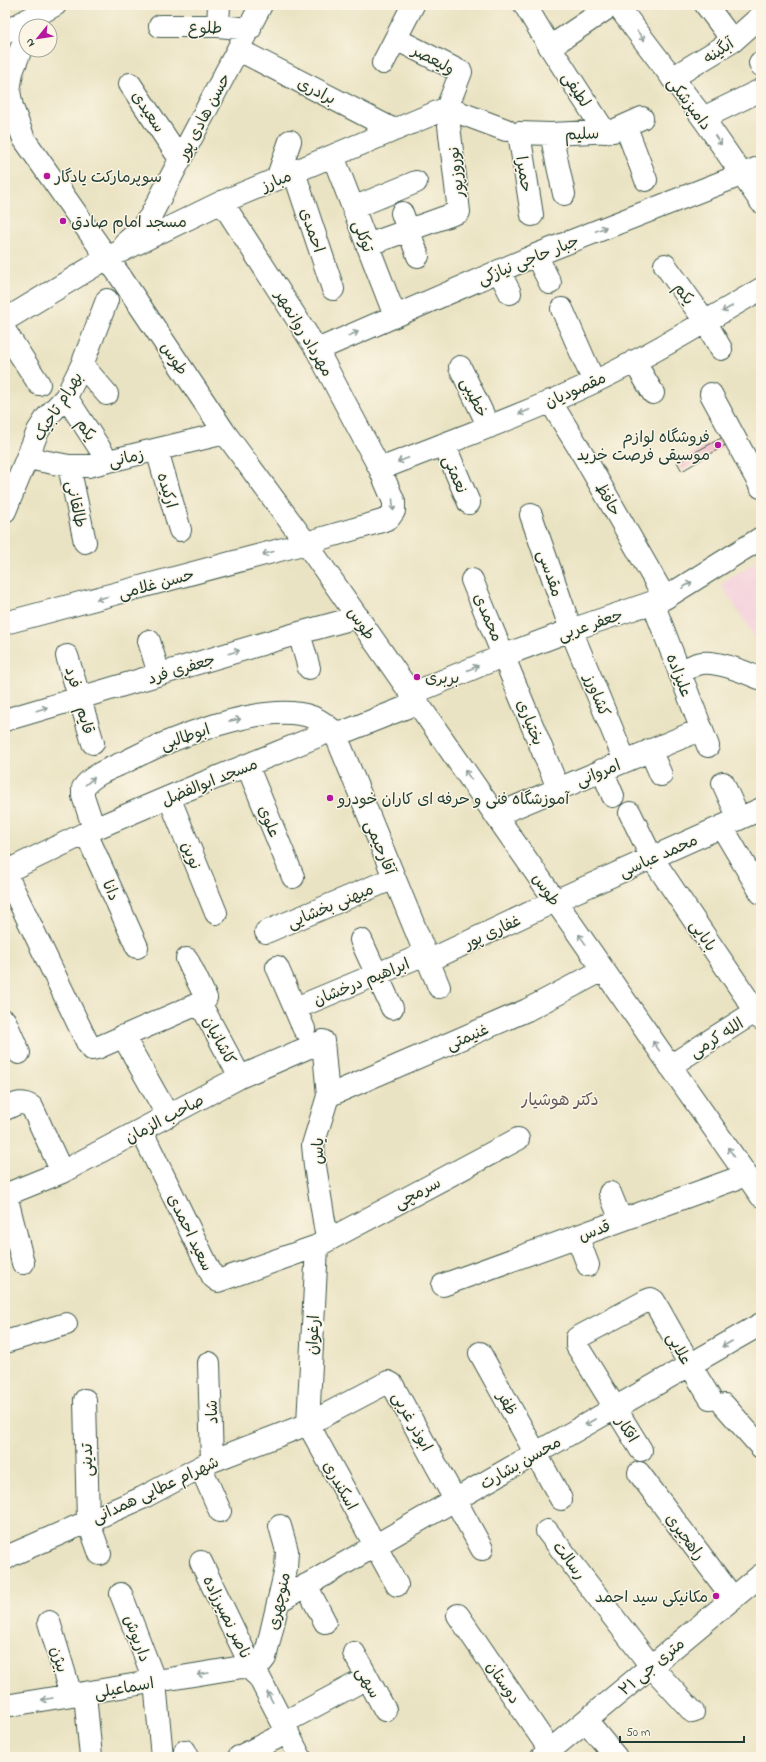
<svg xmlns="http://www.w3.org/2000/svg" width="766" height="1762" font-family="'Indie Flower','Playpen Sans Arabic',sans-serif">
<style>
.built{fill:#f4cfdd}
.building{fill:#e597b2}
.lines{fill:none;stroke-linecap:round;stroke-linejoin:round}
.minor-casing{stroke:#3d5649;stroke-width:24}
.major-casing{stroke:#3d5649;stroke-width:24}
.minor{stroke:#fff;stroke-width:22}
.major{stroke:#fff;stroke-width:22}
.oneway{stroke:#8f9e9a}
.poi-dot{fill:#b5179e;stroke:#fcf5e5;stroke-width:1.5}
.labels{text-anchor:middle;stroke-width:3;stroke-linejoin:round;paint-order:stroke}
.street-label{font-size:16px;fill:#1f3d34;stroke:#fcf5e5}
.poi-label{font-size:16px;fill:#1f3d34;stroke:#fcf5e5;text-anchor:start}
.neighbourhood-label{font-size:17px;fill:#645c60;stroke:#fcf5e5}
</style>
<rect width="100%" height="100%" fill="#fcf5e5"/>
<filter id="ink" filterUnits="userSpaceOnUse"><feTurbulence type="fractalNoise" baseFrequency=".025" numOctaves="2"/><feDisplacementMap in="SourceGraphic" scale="8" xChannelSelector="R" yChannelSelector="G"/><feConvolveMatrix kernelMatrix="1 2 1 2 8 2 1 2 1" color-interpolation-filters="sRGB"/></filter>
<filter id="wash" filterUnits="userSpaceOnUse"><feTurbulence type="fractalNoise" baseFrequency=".012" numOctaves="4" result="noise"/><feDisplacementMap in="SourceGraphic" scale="16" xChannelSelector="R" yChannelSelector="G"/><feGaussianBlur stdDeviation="0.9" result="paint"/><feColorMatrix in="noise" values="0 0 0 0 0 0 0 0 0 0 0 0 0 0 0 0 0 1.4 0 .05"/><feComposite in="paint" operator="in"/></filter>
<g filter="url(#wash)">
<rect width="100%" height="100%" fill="#eae3c3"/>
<path class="built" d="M761 559V647L721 584Z"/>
<g id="blocks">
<path class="building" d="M723 437 727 444 682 471 677 462Z"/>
</g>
</g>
<g filter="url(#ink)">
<use href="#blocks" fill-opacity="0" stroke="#3d5649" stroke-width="1"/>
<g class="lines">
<g class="minor-casing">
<path id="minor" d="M525 5 550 47 605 132
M706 5 733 41
M160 26H218L250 29
M218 26 219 5
M26 36 12 72 9 91 12 107 24 139 120 276 225 433 306 543 761 1196
M550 47 612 5
M239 50 394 130
M383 63 413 5
M760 63 761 65
M672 78 733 41 761 16
M130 84 180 159
M447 108 506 130
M703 118 761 90
M626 127 646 180
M551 134 564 194
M333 156 395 316
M294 172 333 289
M277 179 290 141
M353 208 416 182
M402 213 418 256
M532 215 519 133 551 134 613 131 642 118
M125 243 137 233 150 217 261 5
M367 245 459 212 447 108 461 72 396 39
M536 255 550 283
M665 265 705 321 721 349
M499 271 510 293
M562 309 594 382
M5 320 107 258 222 202 447 108
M5 331 39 384
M317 350 536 255 761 167
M634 361 653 393
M82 365 107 394
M460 367 489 427
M711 394 761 487
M66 397 108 461
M550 401 585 458 665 598
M444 444 469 503
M157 450 180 530
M27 458 69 466H88L225 433
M69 466 85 542
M380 469C451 441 524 415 594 382 651 355 706 321 761 289
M5 511 38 431 47 417 66 397 82 365 107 300
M531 515 571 630 625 761
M472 580 558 788
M653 603 708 746
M5 623 306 543 382 521 389 518 394 511V502L380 469 317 350 222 202
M299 633 309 668
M149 641 159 674
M67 656 93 743
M680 674C687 669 693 664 702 663 717 661 745 672 759 678
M411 694 505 655 571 630 665 598 761 538
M5 720 299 633 358 617
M650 750 661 775
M247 765 293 877
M602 770 613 796
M723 783 739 819
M169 797 216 913
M630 813 652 858 761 1019
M496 815 702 729
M722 827 761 893
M94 829 83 796V788C93 774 112 768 127 761 169 739 266 700 312 717 322 721 328 726 335 733L439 987
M86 833 137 947
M5 872 94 829 169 797 323 734 349 730 417 703
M5 872 88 1044 92 1049 97 1048 200 1003 206 998 187 959
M266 932 394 878
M361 940 392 1008
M428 961 555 901 761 809
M277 967 304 1029
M200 1003 240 1077
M296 1008 425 954
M5 1021 19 1053
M123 1036 168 1116
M670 1066 761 1008
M328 1096 527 1010 603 970
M5 1109C16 1104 21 1100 32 1107L62 1172
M141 1130 213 1277 218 1281 317 1246 518 1139
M610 1193 621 1220
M5 1195 62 1172 240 1077 323 1041 328 1096 313 1145 315 1166 327 1239
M6 1195 23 1263
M577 1236 588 1265
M443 1285 746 1175
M5 1342 66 1324
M480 1353 561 1499
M209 1363 212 1461
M85 1400 88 1521 100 1554
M724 1405 761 1447
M308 1424 397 1585
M308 1424 317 1246
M641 1450 577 1346V1338L646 1301 651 1299 654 1301 690 1365 710 1398
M201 1468 220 1511
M639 1473 733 1598
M547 1531 651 1666 693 1712
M5 1559 11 1555 142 1498 212 1461 308 1424 388 1382 392 1384 482 1549
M201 1562 254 1672 265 1658 286 1569 287 1551 280 1526
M306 1585 325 1622
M121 1594 155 1682 162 1757
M279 1601 761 1324
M458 1615 550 1750
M49 1622 71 1695
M354 1653 385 1710
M85 1694 91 1757
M5 1706 242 1667 249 1668 259 1677 300 1757
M586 1721 616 1757
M283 1723 367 1678
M185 1751 188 1757
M239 1757 288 1732"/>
</g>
<g class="major-casing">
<path id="major" d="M617 5 703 118 761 202
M5 32 55 5
M542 1757 761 1575"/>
</g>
<use href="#minor" class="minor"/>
<use href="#major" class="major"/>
</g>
<defs><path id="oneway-shaft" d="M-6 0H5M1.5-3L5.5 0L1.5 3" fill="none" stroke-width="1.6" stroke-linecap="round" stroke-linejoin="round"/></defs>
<g class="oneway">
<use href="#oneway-shaft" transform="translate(641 36) rotate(53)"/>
<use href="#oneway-shaft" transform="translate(718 140) rotate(55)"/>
<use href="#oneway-shaft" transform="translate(601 229) rotate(-21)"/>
<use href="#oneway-shaft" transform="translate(727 309) rotate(150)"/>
<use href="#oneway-shaft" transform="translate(353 334) rotate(-23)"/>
<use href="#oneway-shaft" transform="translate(524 412) rotate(157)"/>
<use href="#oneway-shaft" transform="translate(403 460) rotate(159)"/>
<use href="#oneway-shaft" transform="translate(393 505) rotate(85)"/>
<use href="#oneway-shaft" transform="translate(268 553) rotate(165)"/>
<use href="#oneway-shaft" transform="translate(687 585) rotate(-33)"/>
<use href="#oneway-shaft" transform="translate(102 598) rotate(165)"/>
<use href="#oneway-shaft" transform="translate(234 652) rotate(-17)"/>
<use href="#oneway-shaft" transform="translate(473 668) rotate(-23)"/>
<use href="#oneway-shaft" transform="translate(42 709) rotate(-17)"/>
<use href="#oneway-shaft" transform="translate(235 720) rotate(-11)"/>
<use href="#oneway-shaft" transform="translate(468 775) rotate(-125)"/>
<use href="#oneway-shaft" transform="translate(90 781) rotate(-40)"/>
<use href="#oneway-shaft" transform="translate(582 939) rotate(-125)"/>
<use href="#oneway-shaft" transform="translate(656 1046) rotate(-125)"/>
<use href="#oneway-shaft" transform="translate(731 1152) rotate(-125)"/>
<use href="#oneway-shaft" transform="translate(727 1344) rotate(150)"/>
<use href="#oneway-shaft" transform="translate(590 1422) rotate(150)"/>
<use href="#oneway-shaft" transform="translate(203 1674) rotate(171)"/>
<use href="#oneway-shaft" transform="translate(270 1697) rotate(-118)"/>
<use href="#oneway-shaft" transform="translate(47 1699) rotate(171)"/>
</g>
</g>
<g class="poi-dot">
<circle cx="47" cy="176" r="4"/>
<circle cx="63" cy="221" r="4"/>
<circle cx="718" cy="445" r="4"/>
<circle cx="417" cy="677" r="4"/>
<circle cx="330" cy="798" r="4"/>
<circle cx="716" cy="1596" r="4"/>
</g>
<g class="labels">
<g class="street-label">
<text transform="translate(205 27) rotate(1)" y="6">طلوع</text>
<text transform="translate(718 50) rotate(-33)" y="6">آبگینه</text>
<text transform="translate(434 59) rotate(28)" y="6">ولیعصر</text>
<text transform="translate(577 89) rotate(57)" y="6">لطیفی</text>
<text transform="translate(317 90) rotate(27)" y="6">برادری</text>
<text transform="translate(690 103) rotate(53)" y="6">دامپزشکی</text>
<text transform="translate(149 111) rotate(56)" y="6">سعیدی</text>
<text transform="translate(203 116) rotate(-62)" y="6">حسن هادی پور</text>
<text transform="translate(582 133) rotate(-2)" y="6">سلیم</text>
<text transform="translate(455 172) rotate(-96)" y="6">نوروزپور</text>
<text transform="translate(525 174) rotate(81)" y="6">حمیرا</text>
<text transform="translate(276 180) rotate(-23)" y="6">مبارز</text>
<text transform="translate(313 230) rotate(71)" y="6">احمدی</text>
<text transform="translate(364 236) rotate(69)" y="6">توکلی</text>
<text transform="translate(528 259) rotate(-22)" y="6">جبار حاجی نیازکی</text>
<text transform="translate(685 293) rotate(55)" y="6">یکم</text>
<text transform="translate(305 333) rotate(59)" y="6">مهرداد روانمهر</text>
<text transform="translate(175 358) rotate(56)" y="6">طوس</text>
<text transform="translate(575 389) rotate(-24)" y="6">مقصودیان</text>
<text transform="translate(475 397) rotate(64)" y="6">خطیبی</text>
<text transform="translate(57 406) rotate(-58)" y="6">بهرام تاجیک</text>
<text transform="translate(87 429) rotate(56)" y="6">یکم</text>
<text transform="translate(126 457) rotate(-13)" y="6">زمانی</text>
<text transform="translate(456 474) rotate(67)" y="6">نعمتی</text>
<text transform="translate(168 490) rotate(74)" y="6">ارکیده</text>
<text transform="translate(609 499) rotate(60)" y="6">حافظ</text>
<text transform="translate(77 504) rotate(78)" y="6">طالقانی</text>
<text transform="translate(551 573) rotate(71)" y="6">مقدسی</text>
<text transform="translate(156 583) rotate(-15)" y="6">حسن غلامی</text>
<text transform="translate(489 617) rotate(67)" y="6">محمدی</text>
<text transform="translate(362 623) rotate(55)" y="6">طوس</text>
<text transform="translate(590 624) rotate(-19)" y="6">جعفر عربی</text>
<text transform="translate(181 668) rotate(-17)" y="6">جعفری فرد</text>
<text transform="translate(680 675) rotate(69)" y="6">علیزاده</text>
<text transform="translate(74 677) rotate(74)" y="6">فرد</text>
<text transform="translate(598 695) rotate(68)" y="6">کشاورز</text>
<text transform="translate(86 720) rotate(74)" y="6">قايم</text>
<text transform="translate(531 722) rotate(68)" y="6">بختیاری</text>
<text transform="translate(185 736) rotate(-19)" y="6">ابوطالبی</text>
<text transform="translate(598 772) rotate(-22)" y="6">امروانی</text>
<text transform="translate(209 781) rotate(-22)" y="6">مسجد ابوالفضل</text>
<text transform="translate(270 821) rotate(68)" y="6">علوی</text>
<text transform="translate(381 847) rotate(68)" y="6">آقارحیمی</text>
<text transform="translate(192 855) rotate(68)" y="6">نوین</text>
<text transform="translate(658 855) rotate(-24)" y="6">محمد عباسی</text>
<text transform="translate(547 889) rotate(55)" y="6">طوس</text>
<text transform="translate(112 890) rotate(66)" y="6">دانا</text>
<text transform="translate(330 905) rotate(-23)" y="6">میهنی بخشایی</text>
<text transform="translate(492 931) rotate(-25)" y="6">غفاری پور</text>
<text transform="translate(704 935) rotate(56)" y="6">بابایی</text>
<text transform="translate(361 981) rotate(-22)" y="6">ابراهیم درخشان</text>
<text transform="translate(467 1036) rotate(-23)" y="6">غنیمتی</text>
<text transform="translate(716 1037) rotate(-32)" y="6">الله کرمی</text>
<text transform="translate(220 1040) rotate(62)" y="6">کاشانیان</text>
<text transform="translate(164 1118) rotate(-28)" y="6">صاحب الزمان</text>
<text transform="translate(317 1151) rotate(-89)" y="6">یاس</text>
<text transform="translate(417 1192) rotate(-28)" y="6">سرمچی</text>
<text transform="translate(594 1230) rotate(-20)" y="6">قدس</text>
<text transform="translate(191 1232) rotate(64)" y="6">سعید احمدی</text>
<text transform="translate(312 1335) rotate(-87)" y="6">ارغوان</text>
<text transform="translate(680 1348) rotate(61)" y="6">علایی</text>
<text transform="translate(508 1403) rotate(61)" y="6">ظفر</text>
<text transform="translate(211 1412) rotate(-92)" y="6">شاد</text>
<text transform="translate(413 1421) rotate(61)" y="6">ابوذر غربی</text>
<text transform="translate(628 1429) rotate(58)" y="6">افکار</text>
<text transform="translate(86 1460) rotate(-91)" y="6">تدینی</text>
<text transform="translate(520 1462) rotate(-30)" y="6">محسن بشارت</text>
<text transform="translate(341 1485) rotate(61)" y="6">اسکندری</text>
<text transform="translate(155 1489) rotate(-25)" y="6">شهرام عطایی همدانی</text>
<text transform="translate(686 1536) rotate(53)" y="6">راهجيری</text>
<text transform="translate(570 1560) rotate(53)" y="6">رسالت</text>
<text transform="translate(278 1601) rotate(-78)" y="6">منوچهری</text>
<text transform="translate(228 1617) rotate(64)" y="6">ناصر نصیرزاده</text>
<text transform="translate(138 1638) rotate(69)" y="6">داریوش</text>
<text transform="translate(60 1659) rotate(73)" y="6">بیژن</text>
<text transform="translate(651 1666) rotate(-40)" y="6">۲۱ متری جی</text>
<text transform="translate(369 1682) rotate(61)" y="6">سهی</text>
<text transform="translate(504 1682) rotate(56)" y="6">دوستان</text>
<text transform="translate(124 1687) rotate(-10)" y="6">اسماعیلی</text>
</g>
<g class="poi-label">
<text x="55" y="182">سوپرمارکت یادگار</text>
<text x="71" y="227">مسجد امام صادق</text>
<text x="710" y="442" text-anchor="end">فروشگاه لوازم<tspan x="710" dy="18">موسیقی فرصت خرید</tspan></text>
<text x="425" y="683">بربری</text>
<text x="338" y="804">آموزشگاه فنی و حرفه ای کاران خودرو</text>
<text x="708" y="1602" text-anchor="end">مکانیکی سید احمد</text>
</g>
<g class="neighbourhood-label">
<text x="560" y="1105">دکتر هوشیار</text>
</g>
</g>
<rect width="766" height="1762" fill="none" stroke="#fcf5e5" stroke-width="20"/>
<g transform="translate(38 38) rotate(240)"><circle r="19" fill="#fcf5e5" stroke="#a4ab9e"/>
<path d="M0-3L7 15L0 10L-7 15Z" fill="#b5179e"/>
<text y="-6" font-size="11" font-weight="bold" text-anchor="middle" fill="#1f3d34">N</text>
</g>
<path d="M620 1736v6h124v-6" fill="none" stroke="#1f3d34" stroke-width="2"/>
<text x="626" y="1736" font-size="12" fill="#1f3d34" stroke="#fcf5e5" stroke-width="3" paint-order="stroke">50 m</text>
</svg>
